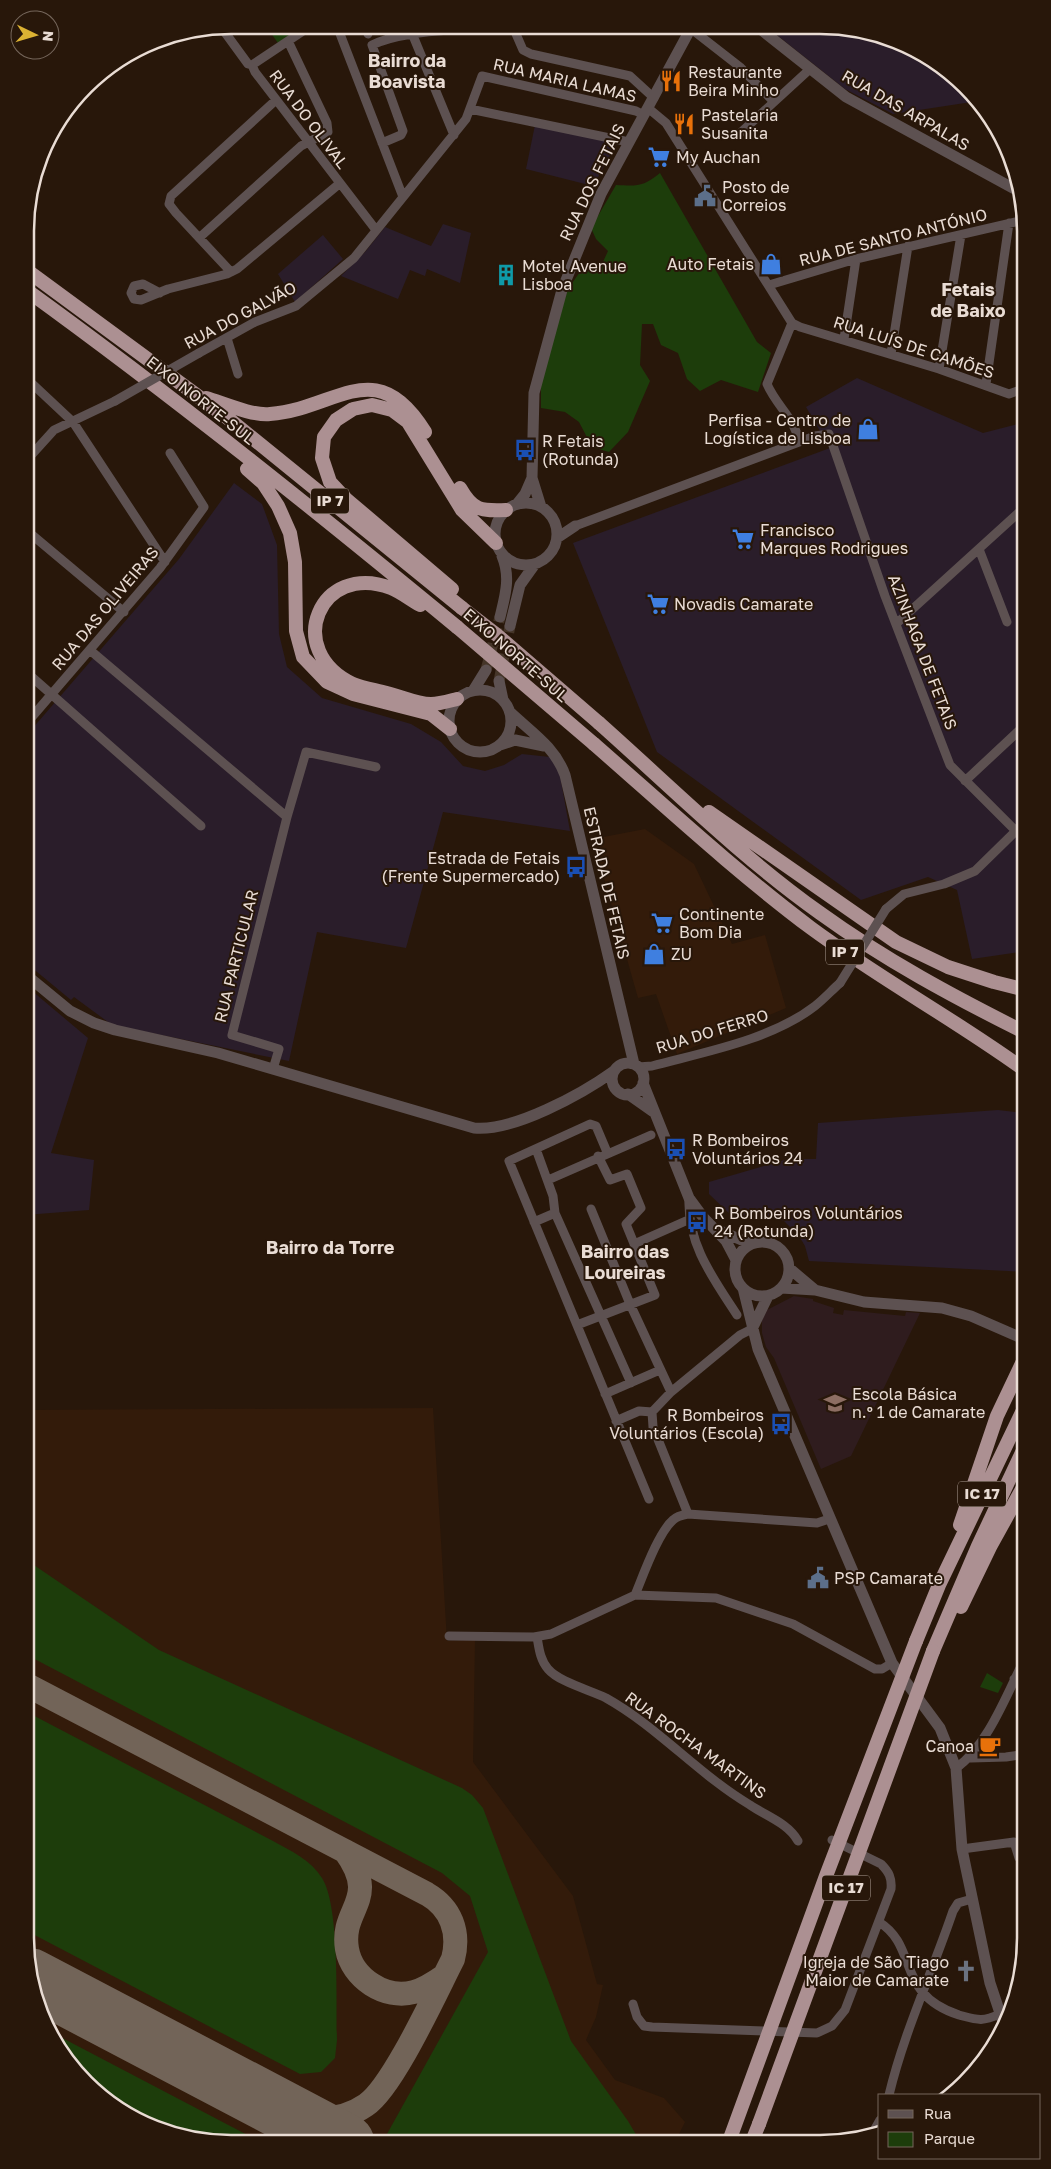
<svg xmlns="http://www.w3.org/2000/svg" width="1051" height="2169" font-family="'Golos Text',sans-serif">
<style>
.built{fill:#331b0a}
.industrial{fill:#2a1d2a}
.education{fill:#2f1c1e}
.green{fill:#1d3d0b}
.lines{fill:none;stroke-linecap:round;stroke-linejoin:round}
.taxiway{stroke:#726458;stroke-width:24}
.runway{stroke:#726458;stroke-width:59}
.tertiary-tunnel{stroke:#453528;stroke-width:11;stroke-dasharray:11 5.5;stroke-linecap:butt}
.minor{stroke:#5d5151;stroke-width:9}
.tertiary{stroke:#5d5151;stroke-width:11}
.trunk{stroke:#ac9092;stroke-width:14}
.minor-bridge{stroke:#5d5151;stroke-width:9}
.trunk-bridge{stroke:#ac9092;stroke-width:14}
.labels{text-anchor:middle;stroke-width:4;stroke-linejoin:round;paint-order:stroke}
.shield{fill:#28170a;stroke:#afa197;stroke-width:1}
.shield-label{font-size:15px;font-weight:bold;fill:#e9dcd4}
.poi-label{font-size:16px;fill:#e9dcd4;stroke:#28170a;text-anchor:start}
.street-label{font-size:16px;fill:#e9dcd4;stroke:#28170a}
.neighbourhood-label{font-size:18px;font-weight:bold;fill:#e9dcd4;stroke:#28170a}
.rim{fill:none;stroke:#e9dcd4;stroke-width:2.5}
</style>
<rect width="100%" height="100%" fill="#28170a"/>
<path class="built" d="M645 829 694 864 732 944 765 935 786 1008 677 1054 656 994 638 998 593 839Z
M433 1408 447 1641 475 1640 473 1762 573 1896 597 1984 603 1985 596 2017 586 2040 615 2080 664 2098 685 2122 674 2144 203 2142 152 2128 95 2093 60 2053 36 2004 25 1939V1410Z"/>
<path class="industrial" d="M768 28 860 29 912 46 956 76 978 101 893 114 845 89Z
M535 125 617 143 593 186 526 169Z
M443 224 471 233 460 283 427 269 425 276 410 270 398 299 341 276 365 252 385 227 431 246Z
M323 235 343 259 295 302 278 274Z
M857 378 983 433 1026 422V951L972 959 957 890 928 877 861 900 657 752 573 543 830 448 806 407Z
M234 483 262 504 277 545 279 634 287 667 322 698 411 724 441 742 463 766 485 771 504 765 522 754 550 757 559 770 570 831 443 812 406 948 317 932 289 1061 112 1025 74 997 71 1000 25 962V737L179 559Z
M25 985 88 1038 51 1153 94 1160 89 1210 25 1215Z
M998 1110 1015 1112 1026 1116V1272L809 1261 805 1246 799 1236 784 1221 769 1216 743 1217 731 1215 709 1194V1182L788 1159H816L818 1123Z"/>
<path class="education" d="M794 1296 813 1299V1301L834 1308 833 1313 843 1315 844 1310 905 1316 906 1312 920 1313 851 1456 821 1469 774 1358 766 1347 762 1333V1320L767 1310Z"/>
<path class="green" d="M265 25H304L278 43Z
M660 173 757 342 771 353 758 392 721 380 700 391 687 379 678 353 661 345 653 324H642L640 365 650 381 628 432 609 452 592 447 579 422 565 412 541 408V375L568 289 582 269 602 264 608 251 596 239 591 228 616 185C637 186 643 187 660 173Z
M25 1559 159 1650 462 1788 472 1795 483 1808 571 2041 628 2121 641 2143H382L488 1952 470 1896 442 1873 25 1654Z
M987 1673 1003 1683 998 1693 980 1687Z
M25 1711 273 1841C291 1851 311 1860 322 1878 340 1906 336 2003 337 2040L335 2058 321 2072 300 2074 25 1930Z
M49 2031 261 2142C243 2142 223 2144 204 2142 140 2135 77 2088 49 2031Z"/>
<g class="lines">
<path class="taxiway" d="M25 1684 427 1894C451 1908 460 1932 453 1959 436 1992 393 2087 366 2105 350 2116 331 2120 312 2118 291 2115 270 2103 252 2094
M345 1851C381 1901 340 1907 347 1949 352 1978 385 2000 414 1992 425 1989 434 1983 444 1976"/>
<path class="runway" d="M31 1978 345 2143"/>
<path class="tertiary-tunnel" d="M486 670 500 617
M499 681 510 626"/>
<path class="minor" d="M337 26 403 197
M365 26 368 34
M409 26 454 135
M221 27 248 64 252 65 255 72 376 230
M513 27 523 50 531 54 630 76 654 98
M690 28 740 67 774 102
M252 65 306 29 319 26
M648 108 666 123 792 323 800 327 939 369 1009 394 1026 388
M470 109 629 142
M738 135 810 69
M382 143 401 135 403 131 372 45C401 31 448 31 481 27
M199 238 301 146 328 132 327 123 288 41
M231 272 176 213 169 204 171 196 276 100
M769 285 856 259 1024 220
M160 293 143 284 134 286 131 293 134 299 141 300 168 289 227 274 237 269 339 184
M792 323 767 384C777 407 795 418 799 442
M227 338 238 374
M844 339 856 259
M199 353 255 322 296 306 354 258 466 119 482 76 636 111 644 115
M891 354 908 246
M939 369 961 235
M25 377 73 422 165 562
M986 384 1009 223
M25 462 54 430 115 401
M575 526 815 436 829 434 885 596 950 765 1016 831
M25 529 124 612
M979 549 1007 622
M896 624 1026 506
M91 651 287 817
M25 671 201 826
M25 725 160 568 204 507 170 453
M965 781 1026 724
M886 909 904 894 944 884 975 871 1026 821
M638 1067 652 1066C704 1052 771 1040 815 1006 824 999 832 990 840 983
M273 1069 279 1049 232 1035 287 817 306 752 376 767
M536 1149 553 1196 555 1213 631 1383
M607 1152 596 1126 590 1124 509 1161 649 1499
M548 1180 651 1135
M689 1198C687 1244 713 1278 737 1315
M591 1209 630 1304 671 1392
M534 1222 555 1213
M634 1244 688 1220
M577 1325 655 1295 626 1224 641 1208 627 1174 610 1180 598 1156
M605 1394 660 1370
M616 1421 639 1411 652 1412
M688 1514 653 1427 652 1412 671 1392 740 1335 752 1329
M635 1595C643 1576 658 1533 673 1520 677 1516 682 1515 688 1514L817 1523 829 1519
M449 1636 534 1637 551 1634 635 1595 716 1598 793 1624 875 1669H882L892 1663
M537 1637C539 1648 540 1660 548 1669 559 1682 590 1690 606 1698 658 1727 698 1774 750 1805 766 1816 788 1823 798 1841
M1014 1679 1026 1686
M971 1758 1006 1757 1026 1754
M956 1768C988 1746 1008 1691 1026 1656
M962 1849 1014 1842 1019 1858 1026 1857
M879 1922C919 1947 895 1994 959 2015 978 2020 982 2022 1000 2014
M633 2004 637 2017 644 2026 652 2027 817 2033 832 2026 845 2010 891 1889C892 1878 889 1872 881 1864L832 1840
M889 2095C904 2032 932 1973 953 1911L958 1903 972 1899
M871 2136 880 2120"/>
<path class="tertiary" d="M759 28 846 97 1020 192
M495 534a31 31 0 1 1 62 0a31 31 0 1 1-62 0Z
M517 504 525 494 532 478
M541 507 532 478 534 393 562 290 601 194 691 28
M557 538 575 526
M500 617C505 596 511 577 502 556
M510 626 520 585 535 564
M499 681 503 700
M449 721a31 31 0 1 1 62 0a31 31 0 1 1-62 0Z
M473 691 486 670
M510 712C531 732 555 747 565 775L634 1064
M500 745 515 740 544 746
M25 974 70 1011 94 1023 115 1030 218 1053 474 1128C513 1132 582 1094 614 1071
M612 1079a16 16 0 1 1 32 0a16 16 0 1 1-32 0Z
M643 1083 689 1198 703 1217 726 1241 736 1260
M628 1094 655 1113
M718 1230 751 1244
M735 1269a27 27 0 1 1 54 0a27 27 0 1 1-54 0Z
M789 1268 815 1290
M743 1288 758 1349 892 1663 940 1728 956 1768 962 1849 990 1983 1004 2025
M781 1288 815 1290 864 1302 942 1308 971 1316 1026 1340
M752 1329 768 1296"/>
<path class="trunk" d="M25 269 229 419 462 608
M25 289C173 396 316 511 457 627
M206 398C223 403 252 416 270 414 337 409 376 352 425 432
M247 469 263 483 278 506 290 533 295 562 296 631 303 657 327 682 353 694 431 714 450 729
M460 488C473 511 481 511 506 510
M452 589 346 499 330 482 322 458 324 437 336 420 353 409 372 405 392 410 408 422 462 510 496 543
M420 605C411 600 401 592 391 588 320 561 282 650 353 684 363 688 376 690 387 693 400 696 417 704 431 704 439 704 449 701 457 699
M599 723C671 787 741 857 820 913 885 960 954 997 1026 1033
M594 744C665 806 735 871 811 928 880 979 956 1020 1026 1071
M709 812 896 942 948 967 994 982 1026 990
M960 1525 997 1416 1026 1355
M961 1607 991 1545 1026 1482
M916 1641 939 1585 1026 1404
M933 1651 978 1546 1026 1444
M751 2144 759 2124"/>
<path class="minor-bridge" d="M115 401 199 353
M840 983 886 909"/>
<path class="trunk-bridge" d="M462 608 497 635 599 723
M457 627 594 744
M759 2124 933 1651
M728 2144 826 1876 916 1641"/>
</g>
<defs>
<g id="restaurant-bare" transform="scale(1.725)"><path d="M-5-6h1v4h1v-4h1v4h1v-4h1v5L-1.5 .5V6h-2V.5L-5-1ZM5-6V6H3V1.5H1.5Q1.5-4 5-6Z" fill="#e8710a" stroke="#28170a" stroke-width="2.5" paint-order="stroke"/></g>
<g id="supermarket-bare" transform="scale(1.725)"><path d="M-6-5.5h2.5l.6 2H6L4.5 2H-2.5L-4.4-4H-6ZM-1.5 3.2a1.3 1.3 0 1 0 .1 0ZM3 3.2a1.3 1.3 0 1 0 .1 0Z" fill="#3f7fe0" stroke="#28170a" stroke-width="2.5" paint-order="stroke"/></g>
<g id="civic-bare" transform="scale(1.725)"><path d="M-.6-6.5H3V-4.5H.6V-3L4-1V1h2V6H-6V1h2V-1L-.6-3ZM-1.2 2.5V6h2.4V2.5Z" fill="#5c6f8a" stroke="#28170a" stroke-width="2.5" paint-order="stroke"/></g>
<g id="shop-bare" transform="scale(1.725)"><path d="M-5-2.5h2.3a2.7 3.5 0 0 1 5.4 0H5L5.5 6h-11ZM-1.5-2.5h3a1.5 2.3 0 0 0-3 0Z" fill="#3f7fe0" stroke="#28170a" stroke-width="2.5" paint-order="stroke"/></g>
<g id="building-bare" transform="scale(1.725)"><path d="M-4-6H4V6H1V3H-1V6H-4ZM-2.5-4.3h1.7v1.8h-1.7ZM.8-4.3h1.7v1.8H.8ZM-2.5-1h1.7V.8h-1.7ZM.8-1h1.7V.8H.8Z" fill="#0f9aa8" stroke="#28170a" stroke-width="2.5" paint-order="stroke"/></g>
<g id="bus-bare" transform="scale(1.725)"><path d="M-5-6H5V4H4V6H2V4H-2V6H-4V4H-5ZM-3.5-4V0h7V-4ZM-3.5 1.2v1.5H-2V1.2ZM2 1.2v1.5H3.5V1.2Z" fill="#1a4fb4" stroke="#28170a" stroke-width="2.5" paint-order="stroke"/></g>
<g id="school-bare" transform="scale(1.725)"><path d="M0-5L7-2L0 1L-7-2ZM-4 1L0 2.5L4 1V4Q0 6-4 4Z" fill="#8d6e63" stroke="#28170a" stroke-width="2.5" paint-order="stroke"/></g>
<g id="cafe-bare" transform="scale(1.725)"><path d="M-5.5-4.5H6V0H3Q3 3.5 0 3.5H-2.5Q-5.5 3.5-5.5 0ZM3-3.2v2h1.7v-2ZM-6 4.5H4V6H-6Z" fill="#e8710a" stroke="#28170a" stroke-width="2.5" paint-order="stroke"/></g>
<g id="church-bare" transform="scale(1.725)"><path d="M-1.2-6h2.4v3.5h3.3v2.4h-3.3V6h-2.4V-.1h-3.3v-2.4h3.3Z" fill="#6b7280" stroke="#28170a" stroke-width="2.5" paint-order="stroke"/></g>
</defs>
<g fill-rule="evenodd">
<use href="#restaurant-bare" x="671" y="81"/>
<use href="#restaurant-bare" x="684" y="124"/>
<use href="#supermarket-bare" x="659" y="157"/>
<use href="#civic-bare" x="705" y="196"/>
<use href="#shop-bare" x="771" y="264"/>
<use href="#building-bare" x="506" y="275"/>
<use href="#shop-bare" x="868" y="429"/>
<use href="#bus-bare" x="525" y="450"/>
<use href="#supermarket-bare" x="743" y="539"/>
<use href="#supermarket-bare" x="658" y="604"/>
<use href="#bus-bare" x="576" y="867"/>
<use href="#supermarket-bare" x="662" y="923"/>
<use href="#shop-bare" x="654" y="954"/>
<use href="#bus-bare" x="676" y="1149"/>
<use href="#bus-bare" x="697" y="1222"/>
<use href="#school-bare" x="835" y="1403"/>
<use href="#bus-bare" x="781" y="1424"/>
<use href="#civic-bare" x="818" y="1578"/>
<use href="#cafe-bare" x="990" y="1746"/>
<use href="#church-bare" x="966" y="1971"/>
</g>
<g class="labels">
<g class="shield">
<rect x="311" y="488.5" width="38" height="25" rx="4"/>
<rect x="826" y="939.5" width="38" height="25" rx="4"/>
<rect x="958" y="1481.5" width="48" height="25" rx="4"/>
<rect x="822" y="1875.5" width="48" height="25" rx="4"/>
</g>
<g class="shield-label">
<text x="330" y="506">IP 7</text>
<text x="845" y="957">IP 7</text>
<text x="982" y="1499">IC 17</text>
<text x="846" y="1893">IC 17</text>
</g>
<g class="poi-label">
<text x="688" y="78">Restaurante<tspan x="688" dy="18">Beira Minho</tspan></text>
<text x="701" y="121">Pastelaria<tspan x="701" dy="18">Susanita</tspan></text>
<text x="676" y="163">My Auchan</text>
<text x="722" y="193">Posto de<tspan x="722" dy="18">Correios</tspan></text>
<text x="754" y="270" text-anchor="end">Auto Fetais</text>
<text x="522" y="272">Motel Avenue<tspan x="522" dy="18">Lisboa</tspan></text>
<text x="851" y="426" text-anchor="end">Perfisa - Centro de<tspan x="851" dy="18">Logística de Lisboa</tspan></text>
<text x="542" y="447">R Fetais<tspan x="542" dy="18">(Rotunda)</tspan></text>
<text x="760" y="536">Francisco<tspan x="760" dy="18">Marques Rodrigues</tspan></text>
<text x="674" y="610">Novadis Camarate</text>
<text x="560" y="864" text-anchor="end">Estrada de Fetais<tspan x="560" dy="18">(Frente Supermercado)</tspan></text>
<text x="679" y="920">Continente<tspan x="679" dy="18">Bom Dia</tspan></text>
<text x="671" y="960">ZU</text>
<text x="692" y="1146">R Bombeiros<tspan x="692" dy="18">Voluntários 24</tspan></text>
<text x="714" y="1219">R Bombeiros Voluntários<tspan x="714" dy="18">24 (Rotunda)</tspan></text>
<text x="852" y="1400">Escola Básica<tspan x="852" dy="18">n.º 1 de Camarate</tspan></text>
<text x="764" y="1421" text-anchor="end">R Bombeiros<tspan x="764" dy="18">Voluntários (Escola)</tspan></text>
<text x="834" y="1584">PSP Camarate</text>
<text x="974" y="1752" text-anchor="end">Canoa</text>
<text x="949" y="1968" text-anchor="end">Igreja de São Tiago<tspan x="949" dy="18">Maior de Camarate</tspan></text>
</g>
<g class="street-label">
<text transform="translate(565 80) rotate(13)" y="6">RUA MARIA LAMAS</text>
<text transform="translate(906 110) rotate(30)" y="6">RUA DAS ARPALAS</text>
<text transform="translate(309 119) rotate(53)" y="6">RUA DO OLIVAL</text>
<text transform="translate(592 182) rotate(-64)" y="6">RUA DOS FETAIS</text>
<text transform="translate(893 237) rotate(-14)" y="6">RUA DE SANTO ANTÓNIO</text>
<text transform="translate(240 315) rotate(-28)" y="6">RUA DO GALVÃO</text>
<text transform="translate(914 347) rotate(18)" y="6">RUA LUÍS DE CAMÕES</text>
<text transform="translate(201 400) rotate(38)" y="6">EIXO NORTE-SUL</text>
<text transform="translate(105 608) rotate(-50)" y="6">RUA DAS OLIVEIRAS</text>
<text transform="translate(923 652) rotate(69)" y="6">AZINHAGA DE FETAIS</text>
<text transform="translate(516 655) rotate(41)" y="6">EIXO NORTE-SUL</text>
<text transform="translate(607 883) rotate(77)" y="6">ESTRADA DE FETAIS</text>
<text transform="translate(236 956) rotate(-76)" y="6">RUA PARTICULAR</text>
<text transform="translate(712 1031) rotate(-17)" y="6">RUA DO FERRO</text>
<text transform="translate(696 1745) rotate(36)" y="6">RUA ROCHA MARTINS</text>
</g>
<g class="neighbourhood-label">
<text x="407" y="67">Bairro da<tspan x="407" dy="21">Boavista</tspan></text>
<text x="968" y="296">Fetais<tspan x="968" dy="21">de Baixo</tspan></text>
<text x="330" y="1254">Bairro da Torre</text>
<text x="625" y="1258">Bairro das<tspan x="625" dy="21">Loureiras</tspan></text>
</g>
</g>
<path d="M0 0H1051V2169H0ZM231 34H820A197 197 0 0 1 1017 231V1938A197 197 0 0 1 820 2135H231A197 197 0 0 1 34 1938V231A197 197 0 0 1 231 34Z" fill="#28170a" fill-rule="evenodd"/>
<path class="rim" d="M231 34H820A197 197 0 0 1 1017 231V1938A197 197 0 0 1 820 2135H231A197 197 0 0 1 34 1938V231A197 197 0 0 1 231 34Z"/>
<rect x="878" y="2094" width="162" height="65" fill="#28170a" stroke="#75665b"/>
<rect x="888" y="2110" width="25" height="8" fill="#5d5151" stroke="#75665b"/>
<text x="924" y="2119" font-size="15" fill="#e9dcd4">Rua</text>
<rect x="888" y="2132" width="25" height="15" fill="#1d3d0b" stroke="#75665b"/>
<text x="924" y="2144" font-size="15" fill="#e9dcd4">Parque</text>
<g transform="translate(35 35) rotate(95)"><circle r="24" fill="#28170a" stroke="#75665b"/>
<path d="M0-4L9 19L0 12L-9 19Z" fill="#dcb233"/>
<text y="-8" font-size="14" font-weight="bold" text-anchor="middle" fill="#e9dcd4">N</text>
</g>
</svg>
